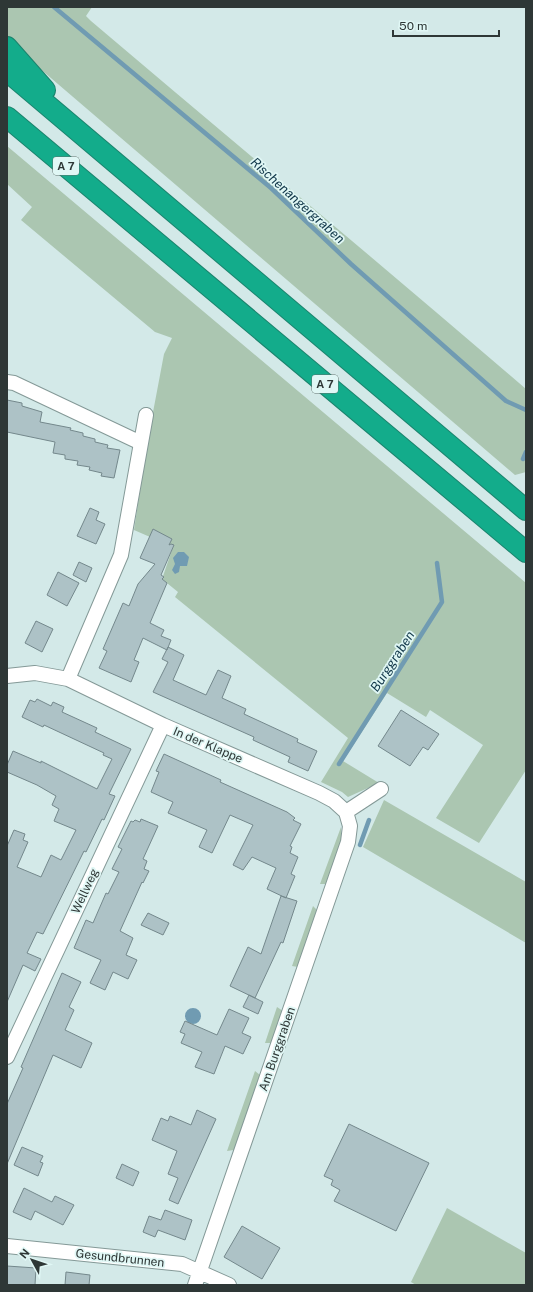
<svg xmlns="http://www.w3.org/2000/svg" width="533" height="1292" font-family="'Public Sans',sans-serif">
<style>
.green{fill:#abc6b1}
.water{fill:#709bb2}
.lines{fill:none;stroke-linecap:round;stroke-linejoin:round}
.stream{stroke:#709bb2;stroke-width:4.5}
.building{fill:#adc2c6;stroke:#74888c}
.minor-casing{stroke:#849997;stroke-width:16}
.highway-casing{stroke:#1c836d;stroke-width:22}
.minor{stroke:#fff;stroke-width:14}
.highway{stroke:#13ac8b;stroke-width:20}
.labels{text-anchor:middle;stroke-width:3.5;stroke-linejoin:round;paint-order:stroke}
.shield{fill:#e0f7f5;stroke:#63716f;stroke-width:1}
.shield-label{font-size:11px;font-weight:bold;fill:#2e3736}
.street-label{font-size:12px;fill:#2e3736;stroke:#e0f7f5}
.water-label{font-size:13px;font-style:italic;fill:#113749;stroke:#e0f7f5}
</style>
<rect width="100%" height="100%" fill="#d3e9e8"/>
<path class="green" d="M7 7H92L86 16 91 21C236 144 382 265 526 389V472L515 475 10 43 7 40Z
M7 146 526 583V770L479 843 436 818 483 745 430 710 426 717 387 693 343 761 379 783 348 797 342 792 321 782 348 738 175 597 178 592 162 579 173 547 134 530 147 444 164 354 172 338 155 332 21 220 32 207 7 184Z
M384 800 526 882V943L363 847Z
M341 827V844L327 884H320Z
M313 906 318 911 298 967 292 966Z
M277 1007 283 1011 272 1043H265Z
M255 1071 260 1075 234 1150 227 1151Z
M447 1208 526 1253V1285H416L411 1282Z"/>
<path class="water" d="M178 552H184L189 557 187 566H180L179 572 175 574 172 570 175 564 173 558Z
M185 1016a8 8 0 1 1 16 0a8 8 0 1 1-16 0Z"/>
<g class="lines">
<path class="stream" d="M54 7 271 188 351 264 506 401 526 410
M523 459 526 452
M339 764 442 602 437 563
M360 845 369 820"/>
</g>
<path class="building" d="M7 400 22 403V406L42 412 40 422 71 428 70 430 83 433V436L95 439V442L108 445 107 448 120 450 114 478 101 476 102 473 89 470 90 467 77 465 78 461 65 459V455L53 453 55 442 7 432Z
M90 508 99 512 96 520 105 524 96 544 77 536Z
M153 529 172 539 169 545 171 544 174 545 161 575 164 577 162 579 167 583 150 623 164 630 161 636 171 640 167 650 143 638 134 660 139 662 131 682 99 668 107 651 103 649 123 603 129 606 138 584 155 564 140 558Z
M79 562 92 568 86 582 73 575Z
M58 572 79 583 67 606 47 595Z
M36 621 53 629 42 652 25 643Z
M168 647 184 655 173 680 206 695 218 670 231 676 222 698 246 709 244 714 298 739 297 742 317 751 308 771 288 762 290 757 253 740 254 737 153 692 168 662 162 659Z
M37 699 51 706 53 702 64 707 62 712 97 728 95 732 131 749 109 794 115 796 104 820 102 819 86 852 84 851 43 934 37 932 27 953 41 959 35 971 23 965 7 1002V846L14 830 25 834 23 840 28 842 17 867 41 877 51 855 61 860 76 830 54 821 59 809 52 805 56 796 37 785 7 772V765L13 751 41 763V761L97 789 112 759 103 755 104 753 44 725 43 727 22 717 30 700 35 702Z
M401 710 439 734 428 750 423 747 410 766 378 746Z
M164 754 221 780 220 782 287 812 295 818 293 820 301 824 290 846 292 847 290 853 298 857 291 874 295 876 286 898 267 889 276 868 252 857 243 870 233 865 253 825 230 815 212 853 199 847 207 830 168 813 173 802 151 792 159 772 156 771Z
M141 819 158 826 143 859 147 861 144 869 149 871 143 883 142 882 120 931 133 938 126 955 137 960 128 979 113 972 105 990 90 983 101 960 74 948 86 920 93 923 106 893 108 894 119 872 112 869 122 849 118 847 131 821 133 822 135 820 140 822Z
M281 896 297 901 283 943 281 942 255 998 230 986 248 947 261 954Z
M148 913 169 923 163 935 141 925Z
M62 973 81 982 69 1007 74 1010 65 1030 92 1043 81 1068 53 1055 7 1164V1104L23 1068 21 1067Z
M249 995 263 1002 258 1014 243 1007Z
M229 1009 249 1018 242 1033 251 1037 243 1054 225 1046 214 1074 195 1067 202 1052 181 1043 185 1034 180 1032 185 1021 217 1035Z
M197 1110 216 1119 178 1204 169 1200 178 1178 168 1174 177 1151 152 1140 161 1118 168 1121 170 1116 191 1125Z
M349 1124 429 1163 396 1231 334 1201 340 1190 331 1185 333 1180 324 1176Z
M22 1147 43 1156 40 1162 43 1163 38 1176 14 1165Z
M122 1164 139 1172 133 1186 116 1178Z
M24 1188 52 1202 55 1196 74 1205 63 1225 35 1211 31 1220 13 1212Z
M165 1210 192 1220 185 1240 158 1230 155 1237 143 1232 149 1216 161 1220Z
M242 1226 280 1248 262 1279 224 1257Z
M7 1266 36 1268 35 1285H7Z
M66 1272 90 1275 89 1285H65Z"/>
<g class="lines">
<g class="minor-casing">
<path id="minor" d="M7 382 14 383 141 443
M7 676 35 673 68 679 163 725 319 793 334 801 346 812
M68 679 121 555 146 415
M346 812 381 789
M7 1057 163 725
M7 1246 182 1264 229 1285
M195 1285 348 842 350 826 346 812"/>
</g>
<g class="highway-casing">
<path id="highway" d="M7 47 45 90
M7 71 526 510
M7 117 526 552"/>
</g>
<use href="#minor" class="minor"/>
<use href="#highway" class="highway"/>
</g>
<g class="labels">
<g class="shield">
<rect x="53" y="157" width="26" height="18" rx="3"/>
<rect x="312" y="375" width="26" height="18" rx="3"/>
</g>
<g class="shield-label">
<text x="66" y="170">A 7</text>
<text x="325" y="388">A 7</text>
</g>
<g class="street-label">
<text transform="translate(208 745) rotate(23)" y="4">In der Klappe</text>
<text transform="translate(85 891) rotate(-65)" y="4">Wellweg</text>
<text transform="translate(277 1049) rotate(-71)" y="4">Am Burggraben</text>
<text transform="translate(120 1258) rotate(6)" y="4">Gesundbrunnen</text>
</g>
<g class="water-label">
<text transform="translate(298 200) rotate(42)" y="5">Rischenangergraben</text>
<text transform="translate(392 661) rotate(-57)" y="5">Burggraben</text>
</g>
</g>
<rect width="533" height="1292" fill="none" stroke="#2e3736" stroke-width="16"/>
<g transform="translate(32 1260) rotate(310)" stroke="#e0f7f5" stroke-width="3" paint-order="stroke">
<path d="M0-3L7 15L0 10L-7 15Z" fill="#2e3736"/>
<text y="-6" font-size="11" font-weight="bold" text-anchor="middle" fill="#2e3736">N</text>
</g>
<path d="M393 30v6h106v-6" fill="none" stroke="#2e3736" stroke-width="2"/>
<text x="399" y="30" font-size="12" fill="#2e3736" stroke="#e0f7f5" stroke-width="3" paint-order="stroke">50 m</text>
</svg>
